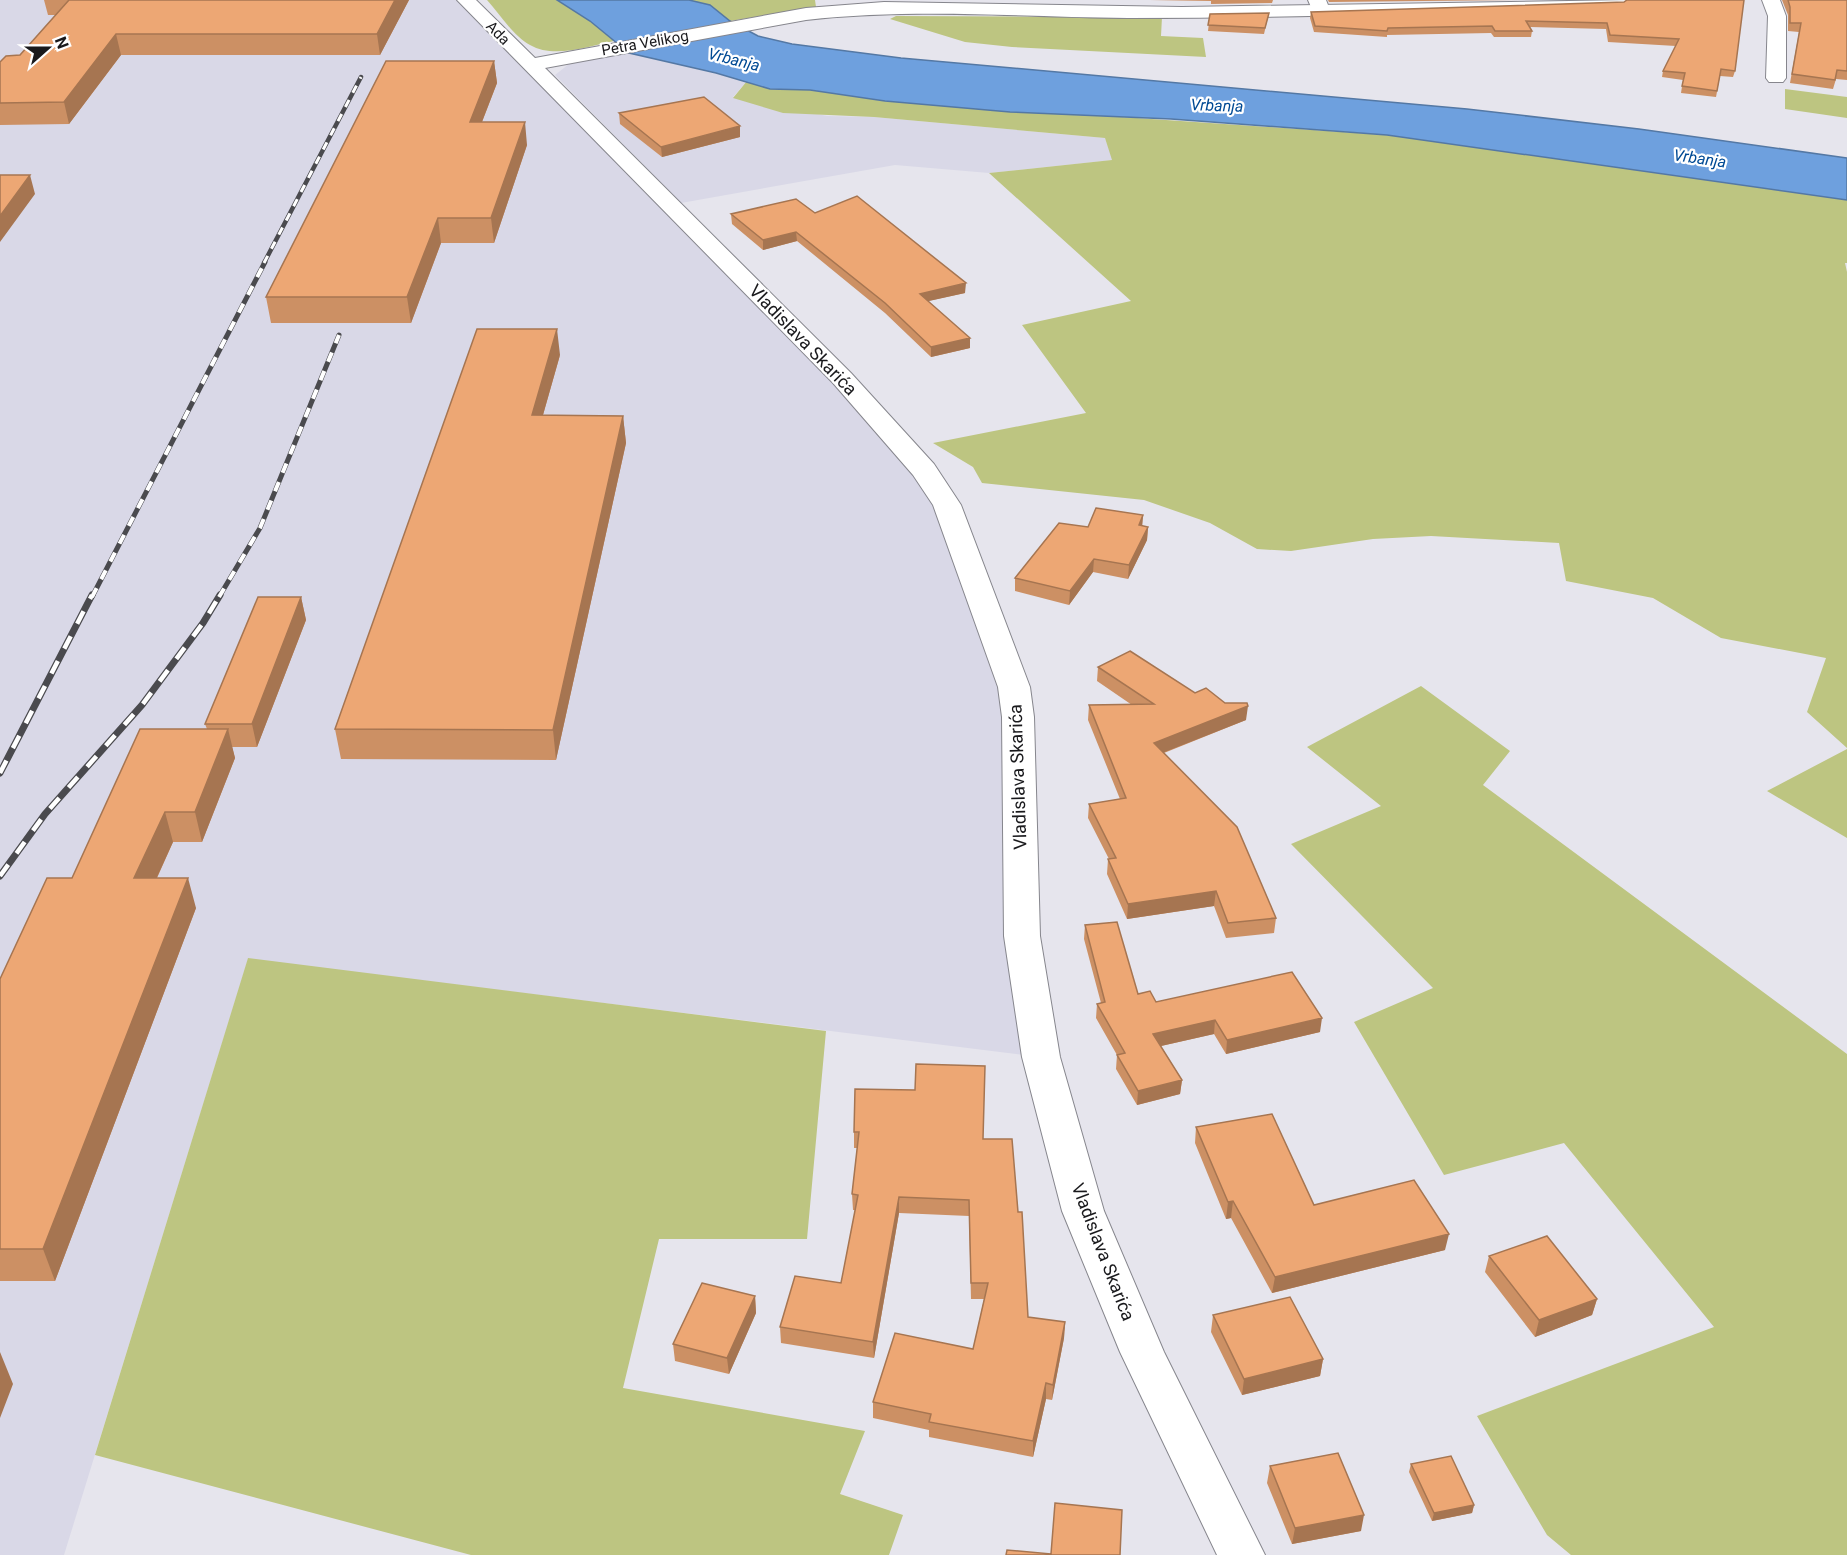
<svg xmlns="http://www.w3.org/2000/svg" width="1847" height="1555" font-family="Roboto,sans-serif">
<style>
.built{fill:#d9d8e7}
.green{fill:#bdc581}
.water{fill:#6ea0de;stroke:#5478a4;stroke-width:1.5}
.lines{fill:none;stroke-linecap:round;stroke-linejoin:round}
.minor-casing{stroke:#86868d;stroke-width:2}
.tertiary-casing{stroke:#86868d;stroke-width:2}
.minor{fill:#fff;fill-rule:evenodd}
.tertiary{fill:#fff;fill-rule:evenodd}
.rail-far2-casing{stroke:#4a4a4e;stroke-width:4.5}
.rail-far1-casing{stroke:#4a4a4e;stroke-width:5}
.rail-casing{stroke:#4a4a4e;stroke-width:7}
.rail-far2{stroke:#fff;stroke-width:3;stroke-dasharray:8;stroke-linecap:butt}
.rail-far1{stroke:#fff;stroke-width:4;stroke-dasharray:10;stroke-linecap:butt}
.rail{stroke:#fff;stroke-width:4.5;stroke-dasharray:14;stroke-linecap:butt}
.wall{fill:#cc9064}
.shaded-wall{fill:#a67551}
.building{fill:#eda774;stroke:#a67551;stroke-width:1.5}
.labels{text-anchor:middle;stroke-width:4.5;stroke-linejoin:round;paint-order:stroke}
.far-street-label{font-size:15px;fill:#19191c;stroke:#fff}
.far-water-label{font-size:16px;font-style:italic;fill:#004a94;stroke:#fff}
.street-label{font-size:18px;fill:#19191c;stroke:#fff}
</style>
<rect width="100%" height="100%" fill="#e6e5ed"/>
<path class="built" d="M0 0H466L924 470 1014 687 1041 1057 248 959 64 1555H0Z
M629 53 747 81 733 97 827 116 874 117 1105 138 1113 160 989 173 895 165 681 203 555 75 569 64Z"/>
<path class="green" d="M487 0H557L590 21 614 41C589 46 554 59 530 45 513 36 500 14 487 0Z
M689 0H815L816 7 730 21 710 5Z
M896 16 1162 17 1161 36 1203 38 1206 57 1012 47 965 42 890 19Z
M747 81 770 89 810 90 885 101 1387 135 1847 200V263H1845L1847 272V748L1807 712 1826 658 1721 638 1653 598 1566 581 1559 543 1431 536 1373 539 1291 551 1257 549 1210 523 1144 500 982 483 973 467 933 443 1086 413 1022 325 1131 301 989 173 1112 160 1105 138 874 117 783 113 733 98Z
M1785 89 1847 97V118L1785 109Z
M1421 686 1510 751 1483 785 1847 1054V1555H1571L1547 1535 1477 1416 1714 1327 1564 1143 1444 1175 1354 1022 1433 988 1291 844 1381 806 1307 747Z
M1847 749V838L1767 791Z
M248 958 826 1031 807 1239H659L623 1388 865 1431 840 1494 903 1515 889 1555H471L95 1455Z"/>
<path class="water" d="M557 0H689L710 5 730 21 758 36 792 44 901 58 1467 109 1639 129 1847 158V200L1387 135 1171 119 1010 112 885 101 810 90 770 89 716 73 629 53 590 21Z"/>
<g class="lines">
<g class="minor-casing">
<path id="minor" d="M1308 0H1326L1330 10 1328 14H1314Z
M1762 0H1780L1786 16V78L1783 82H1769L1766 78 1768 16Z"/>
</g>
<g class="tertiary-casing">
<path id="tertiary" d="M457 0H476L535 58 806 8 884 2 1182 7 1632 0 1623 6C1458 13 1293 18 1128 18 1020 17 914 8 806 20L545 68 851 373 934 464 961 505 1030 687 1034 717 1040 936 1060 1057 1104 1211 1164 1352 1265 1555H1217L1120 1352 1062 1211 1022 1057 1004 936 1002 717 998 687 933 505 913 475 833 383Z"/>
</g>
<use href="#minor" class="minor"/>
<use href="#tertiary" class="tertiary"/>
<g class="rail-far2-casing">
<path id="rail-far2" d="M264 263 361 77"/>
</g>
<g class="rail-far1-casing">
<path id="rail-far1" d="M92 597 265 262
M219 597 260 528 339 335"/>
</g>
<g class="rail-casing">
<path id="rail" d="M0 773 92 595
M0 876 45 814 142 705 203 623 220 595"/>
</g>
<use href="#rail-far2" class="rail-far2"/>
<use href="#rail-far1" class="rail-far1"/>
<use href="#rail" class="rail"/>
</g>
<path class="wall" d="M44 0H409L380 55H121L69 124 0 125V62L20 55 56 15H48Z
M1150 0H1273L1272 3 1211 4V1Z
M1328 0H1518L1329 2Z
M1782 0H1847V80L1836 79 1833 89 1790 83 1799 32 1788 31V15Z
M1624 2 1735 71 1733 77 1720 76 1716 97 1681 93 1683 80 1662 77 1663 71 1676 46 1608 42 1606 29 1530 27 1532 31 1531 37H1494L1491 33 1387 35V37L1314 32 1310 18 1311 12Z
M1269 13 1264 34 1208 31 1210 14Z
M494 61 497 83 482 122 527 145 494 243H441L411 323H271L266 297Z
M619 113 740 137 662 157 620 124Z
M815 213 965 293 928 301 970 348 931 357 885 313 797 241 763 250 732 224 731 214Z
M560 355 543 415 623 416 626 443 556 760 341 759 335 729Z
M1143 515 1142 526 1148 527 1147 540 1128 579 1093 572 1069 605 1015 591V578L1088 527Z
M301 597 306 620 257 747H232L235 758 202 842H173L157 878 196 908 55 1281H0V979L72 878 207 729 205 724Z
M1098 667 1195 693 1246 720 1164 753 1276 918 1274 933 1226 938 1214 906 1127 919 1107 874 1108 859H1109L1088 818 1089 804 1120 799 1088 720 1089 705H1132L1097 681Z
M1085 925 1138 994 1156 1002 1320 1032 1226 1054 1214 1034 1161 1046 1182 1080 1180 1094 1137 1105 1116 1069 1117 1055 1096 1018 1097 1004 1101 1003 1084 939Z
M1196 1127 1314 1205 1445 1250 1272 1293 1231 1218 1226 1219 1195 1143Z
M854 1132 983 1139 1018 1212 1028 1317 1065 1322 1064 1338 1052 1400 1046 1399 1033 1457 929 1437V1430L873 1418V1402L973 1349 984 1299H971L969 1216 899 1213 874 1358 781 1343 780 1327 841 1283 855 1210H853L852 1194 857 1148H854Z
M1489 1256 1597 1299 1592 1315 1535 1337 1485 1272Z
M755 1296 756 1313 729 1374 675 1361 673 1344Z
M1213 1315 1323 1359 1320 1376 1242 1395 1211 1332Z
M1411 1464 1474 1505 1472 1513 1432 1521 1409 1472Z
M1270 1466 1361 1531 1292 1544 1267 1483Z"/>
<path class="shaded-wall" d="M395 0H409L380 55 377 34Z
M116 34 121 55 69 124 64 102Z
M494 61 497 83 473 145 470 122Z
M525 122 527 145 494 243 491 218Z
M740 126V137L662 157 661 147Z
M30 175 35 194 0 242V216Z
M438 218 441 243 411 323 407 297Z
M796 232 797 241 763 250V240Z
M966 283 965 293 920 303V294Z
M557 329 560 355 535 443 532 415Z
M970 338V348L931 357V347Z
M623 416 626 443 556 760 553 730Z
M1143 515 1142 528 1139 525Z
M1148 527 1147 540 1128 579 1129 565Z
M1094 559 1093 572 1069 605 1070 591Z
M301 597 306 620 257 747 252 724Z
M1248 706 1246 720 1152 757 1154 743Z
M228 729 235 758 202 842 195 812Z
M165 812 173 842 143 908 134 878Z
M188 878 196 908 55 1281 43 1249Z
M1216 891 1214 906 1127 919 1128 904Z
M1322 1018 1320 1032 1226 1054 1227 1040Z
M1215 1020 1214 1034 1152 1048 1153 1034Z
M1182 1080 1180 1094 1137 1105 1138 1091Z
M899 1197V1213L874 1358 873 1342Z
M1233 1201 1231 1218 1226 1219 1228 1202Z
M1449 1234 1445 1250 1272 1293 1275 1277Z
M755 1296 756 1313 729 1374 727 1358Z
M1597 1299 1592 1315 1535 1337 1539 1320Z
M1065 1322 1064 1338 1052 1400 1053 1385Z
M0 1352 13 1384 0 1418Z
M1323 1359 1320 1376 1242 1395 1244 1379Z
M1046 1383V1399L1033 1457V1441Z
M1474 1505 1472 1513 1432 1521 1434 1513Z
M1364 1515 1361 1531 1292 1544 1295 1528Z"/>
<path class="building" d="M69 0H395L377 34H116L64 102 0 103V62L6 56 20 55Z
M1627 0H1744L1735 71 1721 69 1717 91 1682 86 1685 73 1663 71 1679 39 1610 35 1607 23 1526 21 1532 31H1495L1492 26 1388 28 1387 31 1315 26 1311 12 1624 2Z
M1788 0H1847V71L1837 70 1835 80 1792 74 1801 23H1790V7Z
M1269 13 1265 28 1208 25 1210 14Z
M386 61H494L470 122H525L491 218H438L407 297H266Z
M704 97 740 126 661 147 619 113Z
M0 175H30L0 216Z
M857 196 966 283 920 294 970 338 931 347 885 303 796 232 763 240 731 214 796 199 815 213Z
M477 329H557L532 415 623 416 553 730 335 729Z
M1096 508 1143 515 1139 525 1148 527 1129 565 1094 559 1070 591 1015 578 1059 523 1088 527Z
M258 597H301L252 724H205Z
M1130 651 1195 693 1206 688 1225 703H1247L1248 706 1154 743 1237 827 1276 918 1228 923 1216 891 1128 904 1108 859 1116 858 1089 804 1126 798 1089 705 1154 704 1098 667Z
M140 729H228L195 812H165L134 878H188L43 1249H0V979L47 878H72Z
M1117 922 1138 994 1150 991 1156 1002 1292 972 1322 1018 1227 1040 1215 1020 1153 1034 1182 1080 1138 1091 1117 1055 1125 1053 1097 1004 1105 1002 1085 925Z
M916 1064 985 1066 983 1139H1012L1018 1212H1022L1028 1317 1065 1322 1053 1385 1046 1383 1033 1441 929 1422 931 1414 873 1402 895 1333 973 1349 988 1283H971L969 1200 899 1197 873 1342 780 1327 795 1276 841 1283 858 1195 852 1194 859 1132H854L855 1089 915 1090Z
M1272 1114 1314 1205 1414 1180 1449 1234 1275 1277 1233 1201 1228 1202 1196 1127Z
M1547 1236 1597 1299 1539 1320 1489 1256Z
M702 1283 755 1296 727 1358 673 1344Z
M1290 1297 1323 1359 1244 1379 1213 1315Z
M1338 1453 1364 1515 1295 1528 1270 1466Z
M1451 1456 1474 1505 1434 1513 1411 1464Z
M1055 1503 1122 1510 1120 1555H1006L1007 1550 1051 1554Z"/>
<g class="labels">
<g class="far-street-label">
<text transform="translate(498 33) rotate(46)" y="5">Ada</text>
<text transform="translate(645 43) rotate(-10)" y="5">Petra Velikog</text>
</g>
<g class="far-water-label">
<text transform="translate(734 59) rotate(14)" y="6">Vrbanja</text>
<text transform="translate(1217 105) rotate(2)" y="6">Vrbanja</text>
<text transform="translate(1700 158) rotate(8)" y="6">Vrbanja</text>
</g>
<g class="street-label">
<text transform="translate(803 340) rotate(46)" y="6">Vladislava Skarića</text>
<text transform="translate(1018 777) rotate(-92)" y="6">Vladislava Skarića</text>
<text transform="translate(1103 1252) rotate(69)" y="6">Vladislava Skarića</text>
</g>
</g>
<g transform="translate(48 48) rotate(69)" stroke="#ffffff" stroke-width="4.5" paint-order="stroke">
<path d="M0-4.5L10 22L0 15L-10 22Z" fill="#19191c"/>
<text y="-9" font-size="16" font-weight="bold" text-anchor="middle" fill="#19191c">N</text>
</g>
</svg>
